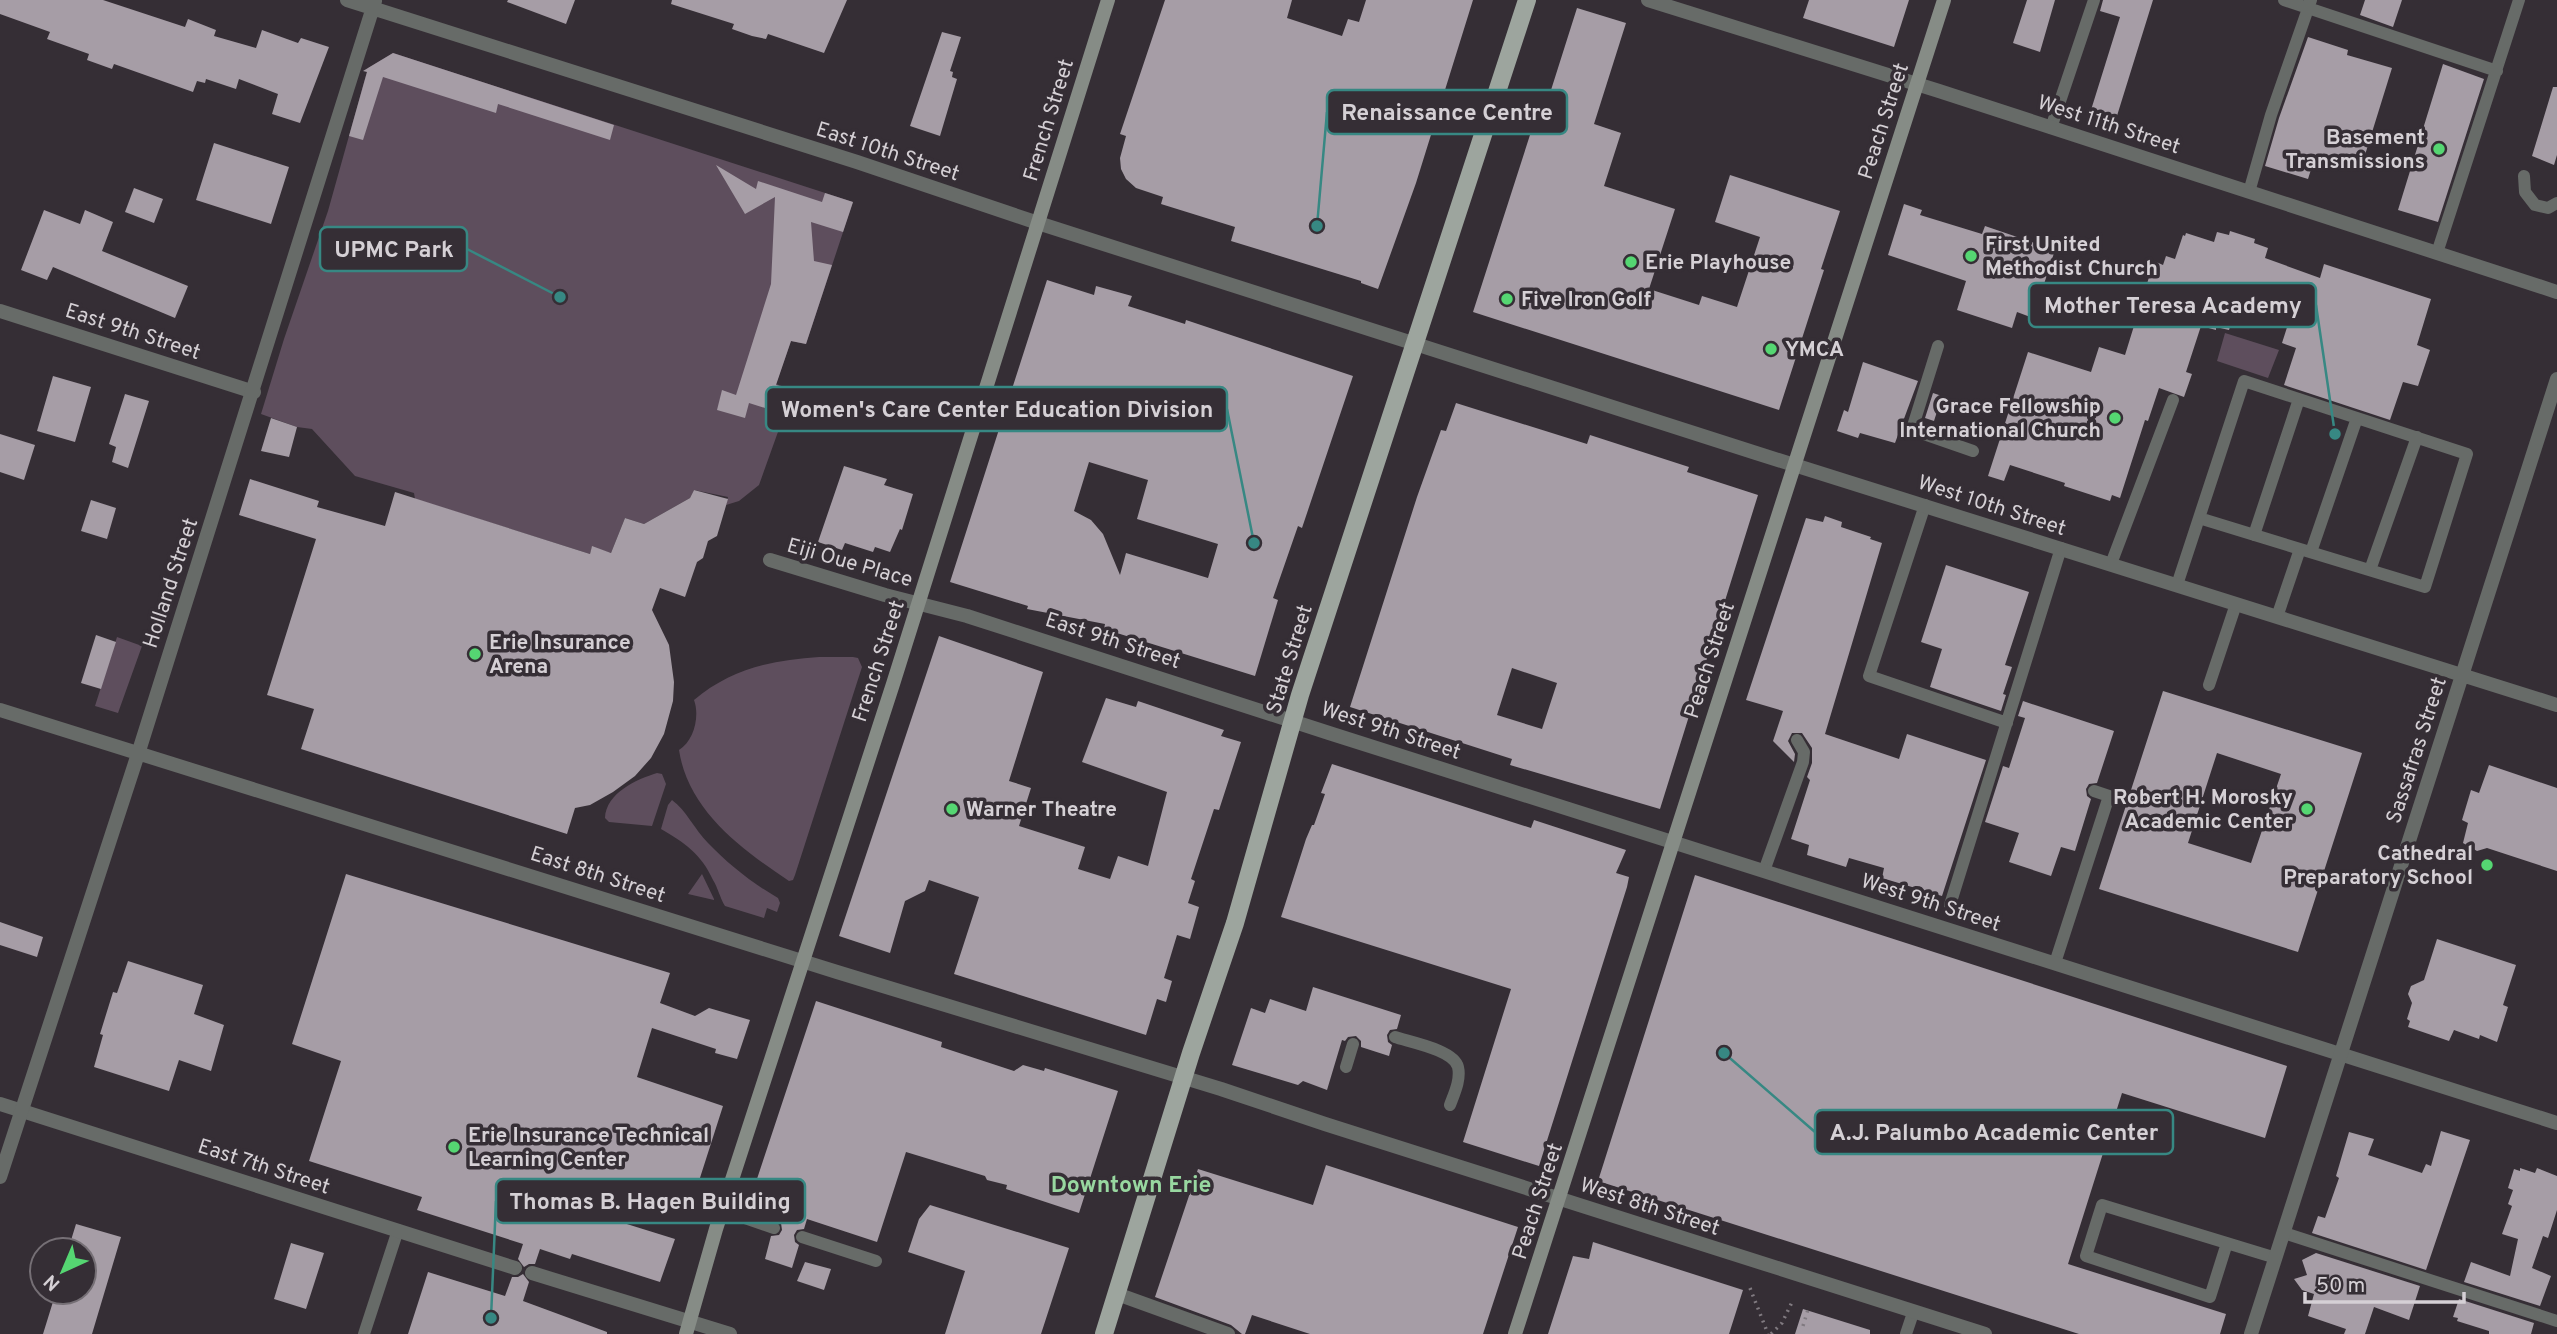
<svg xmlns="http://www.w3.org/2000/svg" width="2557" height="1334" font-family="Overpass,sans-serif">
<style>
.green{fill:#5e4e5d}
.building{fill:#a69da6;fill-rule:evenodd}
.lines{fill:none;stroke-linecap:round;stroke-linejoin:round}
.path{stroke:#807a80;stroke-width:3.5;stroke-dasharray:2 5;stroke-linecap:butt}
.service{stroke:#676b68;stroke-width:12}
.minor{stroke:#676b68;stroke-width:14}
.tertiary{stroke:#676b68;stroke-width:14}
.secondary{stroke:#868c86;stroke-width:14}
.primary{stroke:#9da59e;stroke-width:18}
.poi-dot{fill:#55d672;stroke:#352e35;stroke-width:2.5}
.labels{text-anchor:middle;stroke-width:7;stroke-linejoin:round;paint-order:stroke}
.street-label{font-size:21px;fill:#d5d0d5;stroke:#352e35}
.poi-label{font-size:21px;font-weight:bold;fill:#d5d0d5;stroke:#352e35;text-anchor:start}
.neighbourhood-label{font-size:23px;font-weight:bold;fill:#98d7a0;stroke:#352e35}
.leader{fill:none;stroke:#378883;stroke-width:2.5}
.callout-dot{fill:#378883;stroke:#352e35;stroke-width:2.5}
.callout{fill:#352e35;stroke:#378883;stroke-width:2.5}
.callout-label{font-size:23px;text-anchor:middle;font-weight:bold;fill:#d5d0d5}
</style>
<rect width="100%" height="100%" fill="#352e35"/>
<path class="green" d="M393 53 853 202 806 344 791 341 776 384 793 390 759 485 739 501 726 505 728 497 694 490 690 498 644 524 625 518 611 553 592 547 590 554 415 499 414 493 355 476 312 429 297 427 261 414 284 339 328 211 368 68Z
M2225 333 2279 350 2268 378 2217 361Z
M117 637 142 646 118 713 95 706Z
M819 657H853L858 658 862 667 795 875 793 880 789 881C741 849 688 810 679 750 694 741 700 716 694 700 731 669 772 660 819 657Z
M657 773 662 774 666 784 652 826 609 822 605 818C606 793 637 779 657 773Z
M672 800C686 810 695 830 708 843 728 864 752 883 778 898L780 903 777 912 767 908 764 918 725 906C720 898 718 888 713 880 702 855 684 842 661 829L668 805Z
M702 874 714 899V900L688 894Z"/>
<path class="building" d="M0 0H103L185 27 188 19 216 30 214 36 256 48 262 30 298 43 301 38 329 47 300 123 272 114 278 94 239 79 236 89 206 79 205 83 197 81 193 92 114 64 112 69 87 60 89 54 47 39 50 32 0 14Z
M508 0H575L566 24 507 2Z
M672 0H847L824 53 768 34 766 39 752 36 732 29 734 24 671 4Z
M1165 0H1292L1287 18 1342 36 1348 19 1359 22 1366 0H1473L1416 183 1378 289 1361 283V281L1231 241 1235 227 1161 204 1163 197 1136 188 1126 179 1121 169 1120 158 1126 136 1120 134Z
M1809 0H1909L1894 47 1803 18Z
M2027 0H2055L2040 52 2013 43Z
M2103 0H2153L2116 119 2091 110 2120 17 2100 11Z
M2365 0H2402L2393 27 2360 15Z
M1577 8 1626 23 1594 124 1621 133 1604 186 1675 209 1649 289 1699 305 1702 296 1737 307 1760 237 1715 222 1730 175 1840 211 1821 269 1824 270 1779 410 1473 312 1539 107 1545 109Z
M942 32 961 37 950 71 953 72 952 77 957 79 940 136 910 126Z
M2308 37 2348 50 2347 55 2392 68 2360 171 2315 157 2308 179 2265 166 2279 118Z
M393 53 614 125 610 140 498 104 496 113 383 77 363 140 349 136 367 72 363 71Z
M2443 64 2484 79 2438 222 2398 210Z
M2553 87H2557V155L2554 165 2532 156Z
M214 143 289 167 271 224 196 200Z
M716 165 756 189 758 181 822 202 825 193 853 202 843 232 811 222 814 261 832 265 806 344 791 341 776 385 793 390 784 414 749 403 745 418 717 410 722 390 736 395 771 284 775 197 745 214Z
M134 188 163 199 154 223 125 212Z
M1904 204 1922 210 1920 215 1982 234 1985 226 2055 250 2033 318 2017 312 2012 328 1957 310 1966 281 1888 255Z
M44 210 80 224 85 210 113 222 102 251 188 286 175 318 53 267 47 280 21 270Z
M2230 231 2255 239 2254 243 2268 248 2265 258 2320 278 2324 264 2431 299 2417 345 2430 350 2418 386 2403 382 2390 420 2284 385 2296 348 2282 343 2296 299 2262 289 2260 297 2241 291 2229 330 2216 327V330L2201 326 2186 372 2192 374 2184 397 2159 388 2148 421 2145 420 2120 498 2112 495 2110 501 2064 486 2065 483 2010 465 2004 481 1988 476 2028 352 2091 372 2099 347 2125 355 2154 261 2163 265 2166 256 2175 259 2183 235 2185 236 2186 233 2214 242 2217 232 2229 235Z
M1047 280 1094 295 1096 286 1132 296 1128 306 1185 324 1186 320 1353 376 1302 528 1298 526 1273 598 1278 600 1255 676 1104 629 1105 624 1027 609 1028 606 950 582ZM1089 462 1148 480 1137 519 1218 544 1208 578 1126 553 1120 575 1103 534 1091 520 1074 511Z
M1863 362 1918 381 1895 443 1860 433 1858 438 1837 431 1844 410 1848 412Z
M53 376 91 387 75 442 37 431Z
M1933 393 1942 396 1934 421 1925 418Z
M125 394 149 401 128 468 112 462 116 447 109 444Z
M1456 403 1587 444 1590 435 1689 467 1687 472 1758 495 1660 809 1510 765 1512 759 1350 707 1417 497 1441 430 1446 431ZM1512 668 1557 683 1542 729 1497 715Z
M271 418 297 427 289 457 261 451Z
M0 434 35 445 24 480 0 472Z
M844 466 887 479 884 485 913 494 902 530 900 529 890 552 875 547 873 552 845 543 842 550 818 542Z
M250 479 319 501 317 507 385 526 395 492 590 554 592 546 611 553 625 518 644 524 690 498 694 490 728 499 717 536 708 541 703 558 697 562 685 597 660 588 652 610 669 645 674 682 673 701 664 734 651 758 635 776 613 792 590 805 575 808 567 834 301 749 314 709 267 695 316 539 239 515Z
M91 500 116 508 107 539 81 531Z
M1825 516 1842 522 1841 527 1871 537 1870 539 1882 543 1825 734 1899 759 1907 734 1986 760 1942 896 1882 878 1884 868 1849 858 1846 867 1807 855 1809 845 1791 839 1810 780 1807 777 1812 763V748L1802 733H1792L1788 741 1795 754 1794 762 1773 741 1783 711 1746 700 1806 518 1823 522Z
M1946 565 2029 592 2005 665 2012 667 2003 694 2006 695 2001 711 1930 687 1942 649 1921 642Z
M96 635 116 642 101 689 81 683Z
M939 636 1043 672 1009 781 1031 788 1019 826 1085 847 1078 869 1110 879 1118 856 1148 866 1167 792 1082 762 1106 698 1136 707 1138 701 1224 730 1221 736 1241 742 1219 810 1214 809 1191 879 1195 881 1188 903 1199 907 1190 939 1177 935 1164 978 1172 981 1166 1002 1157 999 1146 1035 954 974 979 897 929 880 925 891 905 901 890 953 839 936Z
M2163 691 2362 753 2298 952 2099 889ZM2217 753 2281 774 2251 863 2188 843Z
M2023 701 2114 731 2097 783 2089 784 2086 789 2087 796 2091 799 2075 851 2061 847 2051 876 2009 862 2019 833 1985 822 2003 766 2009 768 2025 718 2018 716Z
M1332 764 1531 828 1534 820 1626 850 1616 873 1629 877 1627 887 1539 1166 1463 1142 1511 989 1281 917 1306 839 1312 825H1314L1325 794 1321 793Z
M2489 765 2557 788V871L2487 848 2477 851 2463 843 2468 823 2462 820 2471 790 2479 793Z
M346 874 670 973 660 1003 695 1016 709 1008 750 1020 737 1059 715 1053 716 1049 652 1028 637 1077 723 1106 690 1209 596 1178 585 1211 675 1239 660 1282 572 1254 570 1259 540 1249 535 1264H529L524 1267 518 1259 523 1244 417 1210 422 1197 309 1161 341 1061 292 1044Z
M1695 875 2287 1066 2265 1138 2122 1093 2068 1264 2226 1314 2220 1334H2079L1598 1181Z
M0 922 43 937 37 957 0 945Z
M2437 939 2516 965 2503 1005 2508 1007 2497 1042 2480 1035 2479 1039 2454 1030 2449 1041 2408 1027 2410 1021 2407 1019 2412 1003 2408 994 2411 986 2424 980Z
M128 961 203 985 194 1014 224 1025 211 1071 179 1060 169 1091 94 1067 103 1035 100 1034 113 992 117 993Z
M1313 987 1401 1015 1397 1029 1390 1030 1387 1035 1388 1042 1392 1045 1389 1056 1361 1047V1041L1356 1036 1348 1037 1345 1041 1342 1040 1327 1090 1303 1081 1298 1085 1232 1065 1251 1008 1265 1013 1270 999 1306 1011Z
M816 1001 942 1042 941 1047 1014 1071 1023 1065 1044 1071 1045 1068 1118 1091 1079 1213 1006 1189 1007 1185 987 1180 985 1176 906 1152 877 1242 807 1219 804 1229 797 1230 794 1235 795 1242 799 1245 792 1268 765 1259 771 1236 779 1235 782 1230 781 1223 776 1220 779 1209 750 1200Z
M2441 1131 2470 1140 2426 1270 2312 1233 2318 1216 2325 1218 2339 1178 2336 1176 2349 1132 2374 1139 2368 1155 2422 1173 2426 1164 2431 1166Z
M1326 1165 1518 1227 1483 1334H1310L1252 1315 1245 1334H1242L1231 1325 1155 1297 1198 1169 1313 1205Z
M2520 1168 2535 1173 2537 1168 2557 1176V1210L2548 1238 2543 1236 2532 1268 2551 1276 2540 1306 2464 1282 2471 1262 2510 1276 2518 1239 2502 1234 2512 1206 2508 1204 2513 1190 2508 1188 2514 1169 2520 1171Z
M930 1205 1069 1248 1041 1334H945L965 1271 908 1252 919 1219Z
M76 1224 121 1237 92 1334H43L56 1292H84V1250H68Z
M1593 1242 1743 1290 1729 1334H1548L1573 1256 1589 1259Z
M291 1243 324 1253 306 1309 274 1299Z
M2316 1253 2420 1286 2409 1320 2374 1307 2365 1334H2344L2346 1329 2308 1316 2314 1294 2302 1290 2294 1279 2307 1275 2302 1260Z
M805 1262 831 1269 824 1290 797 1281Z
M428 1272 505 1296 512 1277H518L523 1274 529 1282 523 1301 607 1332V1334H408Z
M2459 1299 2534 1323 2531 1334H2489V1331L2457 1321 2458 1318 2453 1317Z
M1803 1309 1870 1330V1334H1795Z"/>
<g class="lines">
<path class="path" d="M1750 1288 1768 1334
M1803 1326 1809 1306
M1771 1334 1782 1323 1793 1300"/>
<path class="service" d="M2284 0 2497 71
M2051 128 2094 0
M2524 176 2525 192 2535 205 2548 208 2557 203
M2249 192 2271 115 2311 0
M2437 253 2519 0
M1938 346 1913 426 1924 434 1973 451
M1925 505 1869 676 2007 723
M2199 518 2300 549
M2254 535 2299 399
M2311 552 2357 418
M2111 564 2173 400
M2370 570 2417 437
M2177 585 2244 381 2467 454 2425 587 2300 549 2277 617
M2209 685 2236 604
M1764 871 1803 762 1804 752 1797 740
M1950 905 2061 548
M2055 963 2109 796 2094 791
M1395 1037C1410 1042 1454 1050 1458 1067 1461 1080 1454 1094 1450 1105
M1346 1067 1353 1044
M722 1210 774 1228
M2284 1233 2557 1321
M802 1237 876 1261
M2227 1243 2210 1297 2086 1256 2102 1205 2276 1258
M364 1334 398 1230
M1906 1334 1913 1313"/>
<path class="minor" d="M1648 0 1939 91 2557 292
M0 311 254 392
M770 560 885 595 967 616 1329 733 2557 1123
M0 1104 515 1268
M532 1273 730 1334
M1117 1294 1228 1334"/>
<path class="tertiary" d="M347 0 857 162 1038 223 1756 453 2557 705
M0 710 837 972 1221 1089 1325 1124 1985 1334
M0 1177 138 754 375 1
M2251 1334 2557 379"/>
<path class="secondary" d="M686 1334 716 1229 893 684 1108 0
M1515 1334 1944 0"/>
<path class="primary" d="M1104 1334 1191 1053 1235 923 1300 695 1527 0"/>
</g>
<g class="poi-dot">
<circle cx="2439" cy="149" r="7"/>
<circle cx="1971" cy="256" r="7"/>
<circle cx="1631" cy="262" r="7"/>
<circle cx="1507" cy="299" r="7"/>
<circle cx="1771" cy="349" r="7"/>
<circle cx="2115" cy="418" r="7"/>
<circle cx="475" cy="654" r="7"/>
<circle cx="952" cy="809" r="7"/>
<circle cx="2307" cy="809" r="7"/>
<circle cx="2487" cy="865" r="7"/>
<circle cx="454" cy="1147" r="7"/>
</g>
<g class="labels">
<g class="street-label">
<text transform="translate(1048 120) rotate(-73)" y="7">French Street</text>
<text transform="translate(1883 121) rotate(-72)" y="7">Peach Street</text>
<text transform="translate(2109 124) rotate(18)" y="7">West 11th Street</text>
<text transform="translate(888 151) rotate(18)" y="7">East 10th Street</text>
<text transform="translate(133 331) rotate(18)" y="7">East 9th Street</text>
<text transform="translate(1992 505) rotate(18)" y="7">West 10th Street</text>
<text transform="translate(850 562) rotate(16)" y="7">Eiji Oue Place</text>
<text transform="translate(170 583) rotate(-72)" y="7">Holland Street</text>
<text transform="translate(1113 640) rotate(18)" y="7">East 9th Street</text>
<text transform="translate(1289 659) rotate(-73)" y="7">State Street</text>
<text transform="translate(1709 660) rotate(-72)" y="7">Peach Street</text>
<text transform="translate(878 661) rotate(-72)" y="7">French Street</text>
<text transform="translate(1391 730) rotate(18)" y="7">West 9th Street</text>
<text transform="translate(2416 750) rotate(-72)" y="7">Sassafras Street</text>
<text transform="translate(598 874) rotate(18)" y="7">East 8th Street</text>
<text transform="translate(1931 902) rotate(18)" y="7">West 9th Street</text>
<text transform="translate(264 1166) rotate(18)" y="7">East 7th Street</text>
<text transform="translate(1537 1201) rotate(-72)" y="7">Peach Street</text>
<text transform="translate(1650 1206) rotate(18)" y="7">West 8th Street</text>
</g>
<g class="poi-label">
<text x="2425" y="144" text-anchor="end">Basement<tspan x="2425" dy="24">Transmissions</tspan></text>
<text x="1985" y="251">First United<tspan x="1985" dy="24">Methodist Church</tspan></text>
<text x="1645" y="269">Erie Playhouse</text>
<text x="1521" y="306">Five Iron Golf</text>
<text x="1785" y="356">YMCA</text>
<text x="2101" y="413" text-anchor="end">Grace Fellowship<tspan x="2101" dy="24">International Church</tspan></text>
<text x="489" y="649">Erie Insurance<tspan x="489" dy="24">Arena</tspan></text>
<text x="2293" y="804" text-anchor="end">Robert H. Morosky<tspan x="2293" dy="24">Academic Center</tspan></text>
<text x="966" y="816">Warner Theatre</text>
<text x="2473" y="860" text-anchor="end">Cathedral<tspan x="2473" dy="24">Preparatory School</tspan></text>
<text x="468" y="1142">Erie Insurance Technical<tspan x="468" dy="24">Learning Center</tspan></text>
</g>
<g class="neighbourhood-label">
<text x="1131" y="1192">Downtown Erie</text>
</g>
</g>
<path class="leader" d="M1317 226L1327 112M560 297L467 249M2335 434L2316 305M1254 543L1227 409M1724 1053L1815 1132M491 1318L496 1201"/>
<g class="callout-dot">
<circle cx="1317" cy="226" r="7"/>
<circle cx="560" cy="297" r="7"/>
<circle cx="2335" cy="434" r="7"/>
<circle cx="1254" cy="543" r="7"/>
<circle cx="1724" cy="1053" r="7"/>
<circle cx="491" cy="1318" r="7"/>
</g>
<g class="callout">
<rect x="1327" y="90" width="240" height="44" rx="7"/>
<rect x="320" y="227" width="147" height="44" rx="7"/>
<rect x="2029" y="283" width="287" height="44" rx="7"/>
<rect x="766" y="387" width="461" height="44" rx="7"/>
<rect x="1815" y="1110" width="358" height="44" rx="7"/>
<rect x="496" y="1179" width="309" height="44" rx="7"/>
</g>
<g class="callout-label">
<text x="1447" y="120">Renaissance Centre</text>
<text x="394" y="257">UPMC Park</text>
<text x="2173" y="313">Mother Teresa Academy</text>
<text x="997" y="417">Women's Care Center Education Division</text>
<text x="1994" y="1140">A.J. Palumbo Academic Center</text>
<text x="650" y="1209">Thomas B. Hagen Building</text>
</g>
<g transform="translate(63 1271) rotate(224)"><circle r="33" fill="#352e35" stroke="#756f75" stroke-width="2"/>
<path d="M0-5L12 26L0 18L-12 26Z" fill="#55d672"/>
<text y="-10" font-size="19" font-weight="bold" text-anchor="middle" fill="#d5d0d5">N</text>
</g>
<path d="M2305 1292v10h159v-10" fill="none" stroke="#d5d0d5" stroke-width="3.5"/>
<text x="2316" y="1292" font-size="21" fill="#d5d0d5" stroke="#352e35" stroke-width="5" paint-order="stroke">50 m</text>
</svg>
